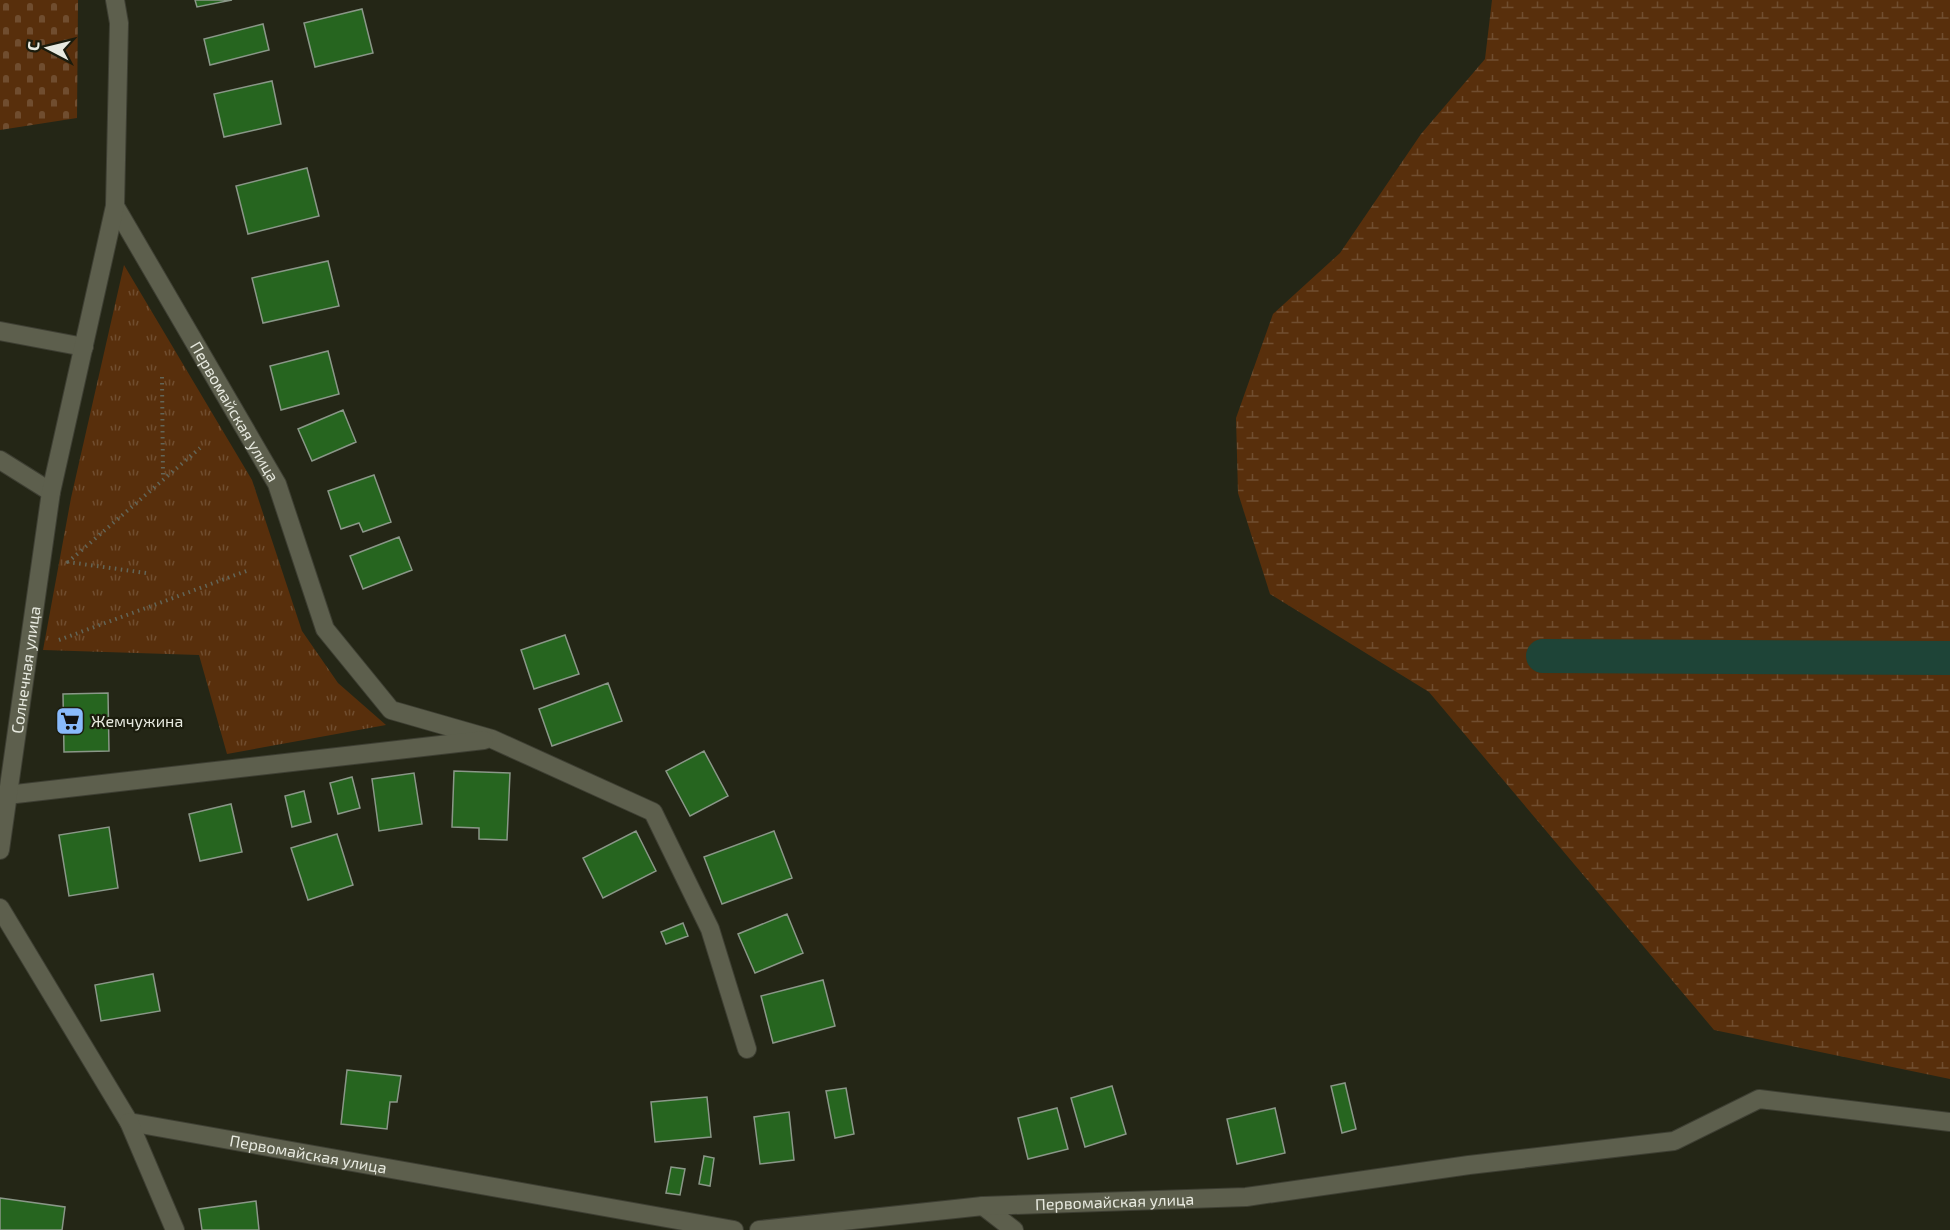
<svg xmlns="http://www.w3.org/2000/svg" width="1950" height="1230" font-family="'Exo 2',sans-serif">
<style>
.grass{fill:url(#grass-tufts)}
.wetland{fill:url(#wetland-marsh)}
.cemetery{fill:url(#cemetery-stones)}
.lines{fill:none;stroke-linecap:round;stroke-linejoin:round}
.canal{stroke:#1e4437;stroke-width:34}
.building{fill:#26651f;stroke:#8a9788;stroke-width:1.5}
.lane-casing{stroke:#3e3f33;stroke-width:20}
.street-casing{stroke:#3e3f33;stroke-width:20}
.path{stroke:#636557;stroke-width:4;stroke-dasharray:1.5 4.5;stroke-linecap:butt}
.lane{stroke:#5d5f4d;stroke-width:18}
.street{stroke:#5d5f4d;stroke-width:18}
.labels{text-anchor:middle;stroke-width:4.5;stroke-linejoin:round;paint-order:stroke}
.street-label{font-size:16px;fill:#e8eae0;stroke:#1b1c0d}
.poi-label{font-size:16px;fill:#e8eae0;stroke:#1b1c0d;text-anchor:start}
</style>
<defs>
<pattern id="grass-tufts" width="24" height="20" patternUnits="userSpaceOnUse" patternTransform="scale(1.5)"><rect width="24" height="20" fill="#582f0c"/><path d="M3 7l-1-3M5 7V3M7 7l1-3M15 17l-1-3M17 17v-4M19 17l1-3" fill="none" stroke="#704d2f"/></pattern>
<pattern id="wetland-marsh" width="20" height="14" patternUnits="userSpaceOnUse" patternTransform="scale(1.5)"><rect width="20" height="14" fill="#582f0c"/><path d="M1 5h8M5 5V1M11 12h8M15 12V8" fill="none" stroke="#704d2f"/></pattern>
<pattern id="cemetery-stones" width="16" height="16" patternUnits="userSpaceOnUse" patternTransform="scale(1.5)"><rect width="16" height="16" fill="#582f0c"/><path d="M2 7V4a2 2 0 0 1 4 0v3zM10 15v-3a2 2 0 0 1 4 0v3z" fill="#704d2f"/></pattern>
</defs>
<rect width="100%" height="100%" fill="#242616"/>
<path class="grass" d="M124 265 252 480 302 631 338 683 386 725 227 754 199 655 43 650 71 498Z"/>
<path class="wetland" d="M1492 0H1950V1079L1714 1030 1429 692 1270 594 1238 493 1236 418 1273 314 1340 253 1421 134 1485 59Z"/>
<path class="cemetery" d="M0 0H78L77 118 0 130Z"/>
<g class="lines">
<path class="canal" d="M1543 656 1950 658"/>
</g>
<path class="building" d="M195 0H232L197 7Z
M362 9 373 53 315 67 304 23Z
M263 24 269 50 210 65 204 39Z
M272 81 281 124 224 137 214 94Z
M307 168 319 216 248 234 236 186Z
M328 261 339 306 263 323 252 278Z
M328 351 339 394 281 410 270 366Z
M343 410 356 442 312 461 298 429Z
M374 475 391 522 363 532 359 523 341 529 328 491Z
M399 537 412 570 363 589 350 556Z
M565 635 579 674 534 689 521 650Z
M608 683 622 721 552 746 539 709Z
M108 693 109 751 64 752 63 694Z
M704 751 728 796 690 816 666 771Z
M454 771 510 773 507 840 479 839V828L452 827Z
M414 773 422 824 379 831 372 779Z
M352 777 360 808 338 814 330 783Z
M304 791 311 822 292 827 285 796Z
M231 804 242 852 200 861 189 814Z
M109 827 118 888 69 896 59 835Z
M636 831 656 871 603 898 583 858Z
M774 831 792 878 722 904 704 857Z
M337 834 353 885 308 900 291 848Z
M787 914 803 953 755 973 738 934Z
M683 923 688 936 666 944 661 932Z
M153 974 160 1011 101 1021 95 985Z
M823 980 835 1026 773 1043 761 996Z
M347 1070 401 1076 397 1102H390L387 1129 341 1124Z
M1345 1083 1356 1129 1342 1133 1331 1086Z
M1112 1086 1126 1134 1085 1147 1071 1098Z
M846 1088 854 1134 835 1138 826 1091Z
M707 1097 711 1137 655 1142 651 1102Z
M1057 1108 1068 1149 1028 1159 1018 1118Z
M1275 1108 1285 1153 1237 1164 1227 1119Z
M789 1112 794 1160 760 1164 754 1117Z
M704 1156 714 1158 710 1186 699 1184Z
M671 1167 685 1169 680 1195 666 1193Z
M0 1198 65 1207 62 1230H0Z
M256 1201 259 1230H202L199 1209Z"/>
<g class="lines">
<g class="lane-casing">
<path id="lane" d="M0 331 84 347"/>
</g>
<g class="street-casing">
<g id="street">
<path id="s1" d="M115 206 277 484 325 629 391 710 492 739 653 812 710 929 747 1049"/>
<path d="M0 460 51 492"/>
<path d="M7 795 484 740"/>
<path id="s2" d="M0 850 51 492 115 206 119 23 115 0"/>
<path id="s3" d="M0 908 129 1122 734 1230"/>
<path d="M129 1122 175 1230"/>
<path d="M983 1206 1014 1230"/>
<path id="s4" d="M759 1230 983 1206 1246 1197 1469 1165 1674 1141 1759 1099 1950 1122"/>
</g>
</g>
<path class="path" d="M162 377 163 478
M146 573 68 562 200 448
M59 640 249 570"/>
<use href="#lane" class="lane"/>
<use href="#street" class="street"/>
</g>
<defs>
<g id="supermarket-square" transform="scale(1.5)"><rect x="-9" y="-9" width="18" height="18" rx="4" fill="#89bafc" stroke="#1b1c0d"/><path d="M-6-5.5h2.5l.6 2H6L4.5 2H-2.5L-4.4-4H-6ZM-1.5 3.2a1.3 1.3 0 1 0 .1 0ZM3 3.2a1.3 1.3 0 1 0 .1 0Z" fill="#111"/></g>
</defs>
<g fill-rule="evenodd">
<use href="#supermarket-square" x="70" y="721"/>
</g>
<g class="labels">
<g class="street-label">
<text dy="6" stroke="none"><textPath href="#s1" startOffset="238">Первомайская улица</textPath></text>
<text dy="6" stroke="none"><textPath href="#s2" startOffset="182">Солнечная улица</textPath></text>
<text dy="6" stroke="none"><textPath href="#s3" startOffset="432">Первомайская улица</textPath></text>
<text dy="6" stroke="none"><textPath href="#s4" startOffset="357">Первомайская улица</textPath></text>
</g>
<g class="poi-label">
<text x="91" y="727">Жемчужина</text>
</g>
</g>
<g transform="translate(48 48) rotate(277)" stroke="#1b1c0d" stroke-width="4.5" paint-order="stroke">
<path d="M0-4.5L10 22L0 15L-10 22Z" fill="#e8eae0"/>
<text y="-9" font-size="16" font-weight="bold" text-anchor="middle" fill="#e8eae0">С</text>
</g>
</svg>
